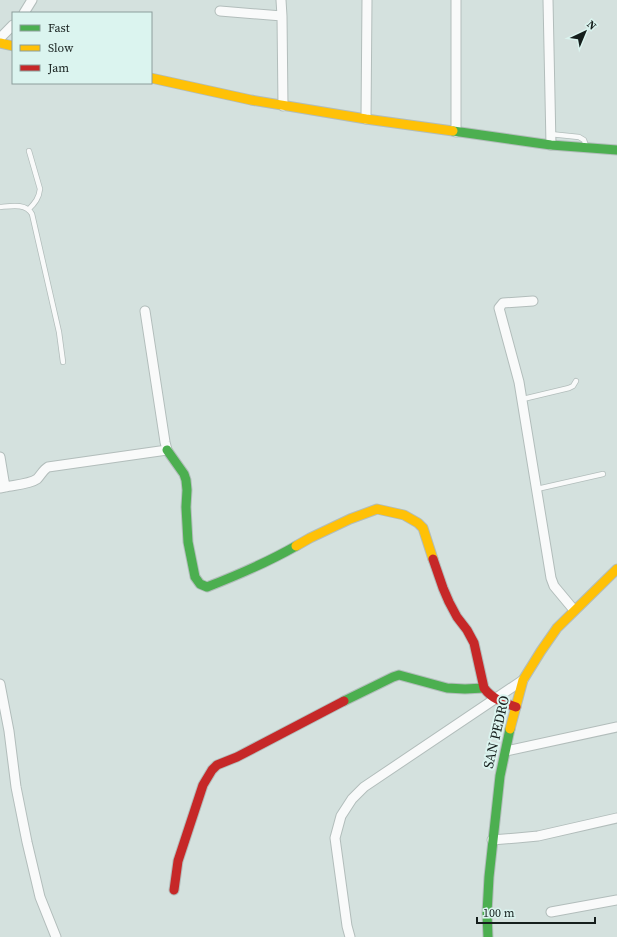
<svg xmlns="http://www.w3.org/2000/svg" width="617" height="937" font-family="'Source Serif 4',serif">
<style>
.lines{fill:none;stroke-linecap:round;stroke-linejoin:round}
.lane-casing{stroke:#b2bdbb;stroke-width:6}
.street-casing{stroke:#b2bdbb;stroke-width:11}
.fast-casing{stroke:#b2bdbb;stroke-width:11}
.slow-casing{stroke:#b2bdbb;stroke-width:11}
.jam-casing{stroke:#b2bdbb;stroke-width:11}
.lane{stroke:#f9fafa;stroke-width:4.5}
.street{stroke:#f9fafa;stroke-width:9}
.fast{stroke:#4caf50;stroke-width:9}
.slow{stroke:#ffc107;stroke-width:9}
.jam{stroke:#c62828;stroke-width:9}
.labels{text-anchor:middle;stroke-width:4;stroke-linejoin:round;paint-order:stroke}
.street-label{font-size:14px;fill:#151e1c;stroke:#dbf4ef}
</style>
<rect width="100%" height="100%" fill="#d4e1de"/>
<g class="lines">
<g class="lane-casing">
<path id="lane" d="M550 134 579 137 584 140 586 146
M29 151 40 189C39 198 35 203 29 209
M0 207C11 206 26 203 32 214L59 332 63 362
M523 399 569 388 573 386 576 381
M537 489 603 474"/>
</g>
<g class="street-casing">
<path id="street" d="M281 0 282 16 283 106
M548 0 551 145
M220 11 282 16
M24 13 32 0
M0 38 13 25
M366 119 367 0
M456 132V0
M533 301 503 303 499 308 519 382 551 578 554 586 574 610
M0 457 5 487 0 488
M5 487C14 485 30 484 37 479 41 475 43 470 48 467L167 450 165 442 145 311
M0 684 9 731 16 787 27 842 40 897 56 937
M506 751 617 727
M492 840 517 838 538 836 617 818
M551 912 617 900
M350 937 347 926 335 838 341 816 352 799 364 787 523 680"/>
</g>
<g class="fast-casing">
<path id="fast" d="M453 131 551 145 617 150
M167 450 184 474 186 480 187 490 186 507 188 542 195 577 200 584 207 587C238 575 268 562 296 546
M344 701 393 677 399 675 447 688 465 689 484 688
M488 937 487 913 489 877 500 776 510 729"/>
</g>
<g class="slow-casing">
<path id="slow" d="M0 43 13 46
M151 78 251 100 366 119 453 131
M296 546 310 538 350 519 377 509 404 515 418 523 423 528 433 559
M510 729 523 680 541 651 557 628 617 569"/>
</g>
<g class="jam-casing">
<path id="jam" d="M433 559 443 588 449 602 457 617 467 630 474 643 484 688C492 699 504 703 516 707
M174 890 178 861 203 785 212 770 217 765 237 757 344 701"/>
</g>
<use href="#lane" class="lane"/>
<use href="#street" class="street"/>
<use href="#fast" class="fast"/>
<use href="#slow" class="slow"/>
<use href="#jam" class="jam"/>
</g>
<g class="labels">
<g class="street-label">
<text transform="translate(496 732) rotate(-77)" y="5">SAN PEDRO</text>
</g>
</g>
<rect x="12" y="12" width="140" height="72" fill="#dbf4ef" stroke="#8c9e9b"/>
<rect x="20" y="25" width="20" height="6" fill="#4caf50" stroke="#8c9e9b"/>
<text x="48" y="32" font-size="12" fill="#151e1c">Fast</text>
<rect x="20" y="45" width="20" height="6" fill="#ffc107" stroke="#8c9e9b"/>
<text x="48" y="52" font-size="12" fill="#151e1c">Slow</text>
<rect x="20" y="65" width="20" height="6" fill="#c62828" stroke="#8c9e9b"/>
<text x="48" y="72" font-size="12" fill="#151e1c">Jam</text>
<g transform="translate(585 32) rotate(44)" stroke="#dbf4ef" stroke-width="3" paint-order="stroke">
<path d="M0-3L7 15L0 10L-7 15Z" fill="#151e1c"/>
<text y="-6" font-size="11" font-weight="bold" text-anchor="middle" fill="#151e1c">N</text>
</g>
<path d="M477 917v6h118v-6" fill="none" stroke="#151e1c" stroke-width="2"/>
<text x="483" y="917" font-size="12" fill="#151e1c" stroke="#dbf4ef" stroke-width="3" paint-order="stroke">100 m</text>
</svg>
